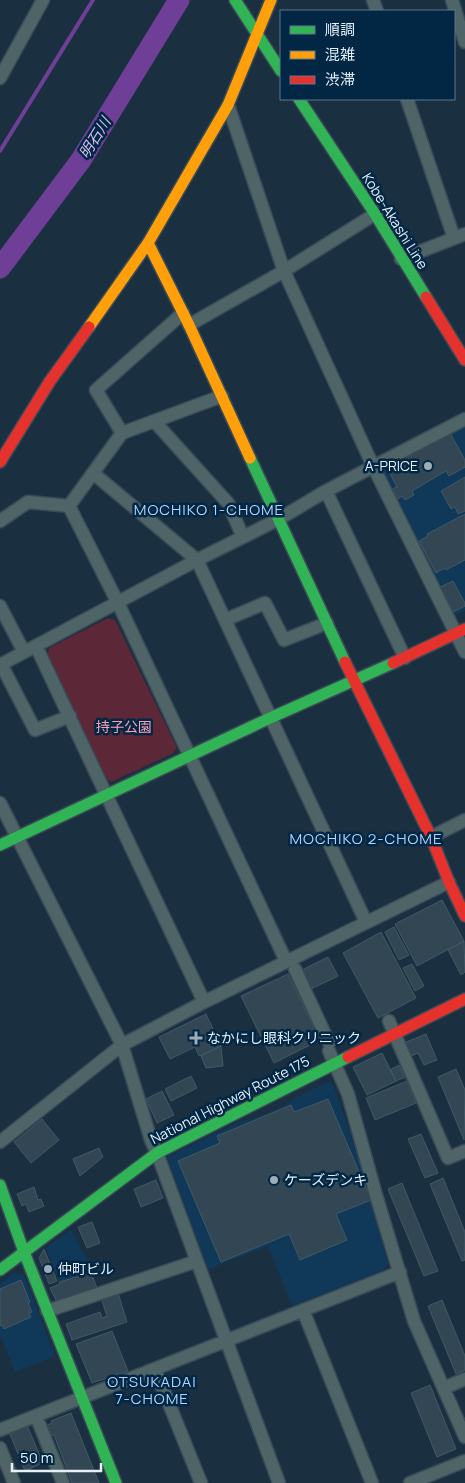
<svg xmlns="http://www.w3.org/2000/svg" width="465" height="1483" font-family="Manrope,'Noto Sans JP',sans-serif">
<style>
.built{fill:#103859}
.green{fill:#5c2737}
.lines{fill:none;stroke-linecap:round;stroke-linejoin:round}
.stream{stroke:#6f3f97;stroke-width:4}
.river{stroke:#6f3f97;stroke-width:21}
.building{fill:#324753;stroke:#405966}
.street-casing{stroke:#3a4a57;stroke-width:15}
.fast-casing{stroke:#3a4a57;stroke-width:14}
.slow-casing{stroke:#3a4a57;stroke-width:14}
.jam-casing{stroke:#3a4a57;stroke-width:14}
.street{stroke:#4e6466;stroke-width:12}
.fast{stroke:#30b455;stroke-width:11}
.slow{stroke:#ff9f0a;stroke-width:11}
.jam{stroke:#e5322d;stroke-width:11}
.poi-dot{fill:#9fadb9;stroke:#012745;stroke-width:2}
.labels{text-anchor:middle;stroke-width:5;stroke-linejoin:round;paint-order:stroke}
.street-label{font-size:14px;fill:#e6f0fa;stroke:#012745}
.poi-label{font-size:14px;fill:#e6f0fa;stroke:#012745;text-anchor:start}
.park-label{font-size:14px;fill:#fca2b2;stroke:#012745}
.water-label{font-size:15px;font-style:italic;fill:#d5bced;stroke:#012745}
.neighbourhood-label{font-size:15px;letter-spacing:1px;fill:#aed6fe;stroke:#012745}
</style>
<rect width="100%" height="100%" fill="#1a3041"/>
<path class="built" d="M465 425V610L454 616 382 473 384 466Z
M330 1081 335 1089 371 1197 388 1264 383 1270 292 1306 268 1246 208 1269 167 1157 239 1122 253 1119 286 1105 296 1097Z
M71 1229 86 1258 98 1290 57 1302 50 1288 60 1284 46 1248Z
M13 1273 24 1275 55 1356 15 1372 0 1335V1284Z"/>
<path class="green" d="M108 618 115 620 177 748 172 754 111 782 105 778 48 656 49 648Z"/>
<g class="lines">
<path class="stream" d="M0 151 93 0"/>
<path class="river" d="M0 268 81 160 179 0"/>
</g>
<path class="building" d="M450 433 465 460V467L449 476 446 471 412 491 414 495 405 500 402 496 398 499 392 489 397 487 387 468Z
M465 477V511L458 514 455 507 451 509 441 491Z
M465 514V560L446 570 445 568 436 573 419 541 428 536 427 534Z
M453 581 465 603V606L453 612 440 587Z
M442 900 464 941 417 966 395 924Z
M394 927 409 955 399 960 385 932Z
M381 932 416 998 378 1018 343 953Z
M464 941 465 972 461 975 448 950Z
M328 957 338 976 311 989 302 970Z
M412 964 424 986 415 991 403 968Z
M288 974 320 1040 274 1063 241 996Z
M206 1014 221 1046 199 1056 195 1047 170 1059 159 1037Z
M426 1034 437 1060 424 1065 418 1053 409 1057 404 1043Z
M221 1046 223 1066 206 1068 201 1056Z
M382 1053 396 1081 367 1095 353 1067Z
M399 1065 405 1077 396 1081 390 1070Z
M456 1069 465 1090 464 1140 438 1077Z
M191 1076 197 1088 171 1101 165 1089Z
M407 1081 416 1103 375 1120 366 1098Z
M162 1091 174 1115 157 1123 146 1099Z
M328 1099 371 1200 336 1214 347 1240 300 1260 289 1234 221 1262 178 1161 220 1143 217 1136 291 1105 294 1112Z
M42 1119 59 1140 31 1163 14 1142Z
M421 1134 438 1173 425 1178 408 1139Z
M99 1148 103 1157 80 1176 73 1159Z
M443 1178 465 1232V1260L462 1261 430 1184Z
M156 1180 163 1198 141 1207 134 1189Z
M402 1183 438 1271 424 1276 388 1189Z
M34 1187 38 1200 41 1199 44 1206 29 1212 26 1204 22 1206 17 1194Z
M92 1222 100 1243 87 1248 78 1227Z
M44 1249 57 1281 49 1284 39 1258Z
M91 1273 98 1290 57 1302 50 1288 60 1284 59 1282Z
M21 1280 30 1302 28 1303 32 1312 29 1313 31 1317 4 1329 2 1325 0 1326V1289Z
M118 1293 127 1322 72 1340 66 1324 100 1312 102 1318 107 1316 101 1298Z
M442 1300 465 1356V1370L456 1374 428 1306Z
M112 1331 128 1371 92 1383 76 1344Z
M430 1385 456 1449 437 1457 411 1393Z
M71 1413 99 1483H72L54 1435 48 1437 45 1426 52 1423 51 1421Z
M27 1425 43 1463 25 1471 9 1432Z"/>
<g class="lines">
<g class="street-casing">
<path id="street" d="M373 0 377 11
M452 0 465 42
M0 78 43 0
M407 99 454 238
M228 105 284 271 373 466 465 652
M401 259 465 234
M189 325 284 271 375 214
M154 421 228 503 243 537
M122 433 96 390 183 313
M93 473 197 560 366 922
M326 491 405 658
M69 506 122 433 222 396
M0 521 28 502 69 506 118 603 286 961
M0 606 24 652
M225 620 265 603 284 640 327 623
M36 646 204 1002
M1 664 35 730 70 716
M0 665 197 560 279 519 326 491 465 419
M0 803 122 1045 151 1140 157 1153 279 1483
M431 837 465 820
M295 969 329 1043
M389 1021 448 1158 465 1151
M329 1051 348 1094 376 1195 414 1321 465 1437
M0 1142 122 1045 204 1002 449 882
M303 1310 372 1483
M47 1311 197 1261
M155 1369 201 1483
M444 1388 465 1379
M36 1416 63 1483
M0 1430 400 1272
M0 1448 14 1483
M410 1483 465 1461"/>
</g>
<g class="fast-casing">
<path id="fast" d="M235 0 281 71
M299 99 375 214 426 297
M250 458 345 662
M0 845 270 718 393 663
M0 1185 24 1252 116 1483
M0 1270 157 1153 348 1057"/>
</g>
<g class="slow-casing">
<path id="slow" d="M148 243 189 325 250 458
M89 327 148 243 228 105 271 0"/>
</g>
<g class="jam-casing">
<path id="jam" d="M426 297 465 360
M0 462 50 381 89 327
M345 662 431 837 449 882 465 916
M393 663 465 629
M348 1057 465 999"/>
</g>
<use href="#street" class="street"/>
<use href="#fast" class="fast"/>
<use href="#slow" class="slow"/>
<use href="#jam" class="jam"/>
</g>
<g class="poi-dot">
<circle cx="428" cy="466" r="5"/>
<path d="M193.5 1030.5h5v5h5v5h-5v5h-5v-5h-5v-5h5z"/>
<circle cx="274" cy="1180" r="5"/>
<circle cx="48" cy="1269" r="5"/>
</g>
<g class="labels">
<g class="street-label">
<text transform="translate(395 221) rotate(58)" y="5">Kobe-Akashi Line</text>
<text transform="translate(230 1100) rotate(-27)" y="5">National Highway Route 175</text>
</g>
<g class="poi-label">
<text x="418" y="471" text-anchor="end">A-PRICE</text>
<text x="207" y="1043">なかにし眼科クリニック</text>
<text x="284" y="1185">ケーズデンキ</text>
<text x="58" y="1274">仲町ビル</text>
</g>
<g class="park-label">
<text x="124" y="732">持子公園</text>
</g>
<g class="water-label">
<text transform="translate(95 138) rotate(-58)" y="5">明石川</text>
</g>
<g class="neighbourhood-label">
<text x="209" y="515">MOCHIKO 1-CHOME</text>
<text x="366" y="844">MOCHIKO 2-CHOME</text>
<text x="152" y="1387">OTSUKADAI<tspan x="152" dy="17">7-CHOME</tspan></text>
</g>
</g>
<rect x="280" y="10" width="175" height="90" fill="#012745" stroke="#5d778d"/>
<rect x="290" y="26" width="25" height="8" fill="#30b455" stroke="#5d778d"/>
<text x="325" y="35" font-size="15" fill="#e6f0fa">順調</text>
<rect x="290" y="51" width="25" height="8" fill="#ff9f0a" stroke="#5d778d"/>
<text x="325" y="60" font-size="15" fill="#e6f0fa">混雑</text>
<rect x="290" y="76" width="25" height="8" fill="#e5322d" stroke="#5d778d"/>
<text x="325" y="85" font-size="15" fill="#e6f0fa">渋滞</text>
<path d="M12 1463v8h89v-8" fill="none" stroke="#e6f0fa" stroke-width="2.5"/>
<text x="20" y="1463" font-size="15" fill="#e6f0fa" stroke="#012745" stroke-width="4" paint-order="stroke">50 m</text>
</svg>
